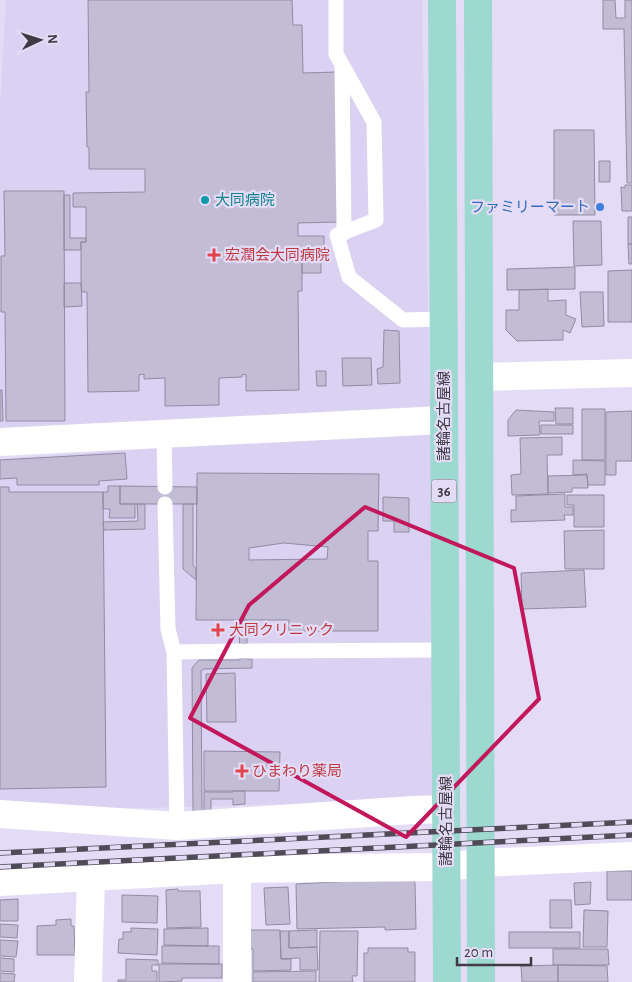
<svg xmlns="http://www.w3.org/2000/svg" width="632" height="982" font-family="'Alegreya Sans','Noto Sans JP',sans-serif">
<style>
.built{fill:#dbd1f2}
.building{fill:#c3bcd5;stroke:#918ba3;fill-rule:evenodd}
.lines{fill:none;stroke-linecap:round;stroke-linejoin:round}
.service{stroke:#fff;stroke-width:15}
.minor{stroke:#fff;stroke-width:28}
.tertiary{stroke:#fff;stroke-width:28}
.primary{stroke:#9dd8d1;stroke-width:28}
.rail-casing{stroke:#4f4b57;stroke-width:5.5}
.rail{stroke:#e4dcf6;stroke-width:4;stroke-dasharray:11;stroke-linecap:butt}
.marked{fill:none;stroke:#c2185b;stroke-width:4;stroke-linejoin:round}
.culture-dot{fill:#0f9aa8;stroke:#e4dcf6;stroke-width:2}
.shop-dot{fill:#3f7fe0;stroke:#e4dcf6;stroke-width:2}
.health-dot{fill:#e0444e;stroke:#e4dcf6;stroke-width:2}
.labels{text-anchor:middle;stroke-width:4.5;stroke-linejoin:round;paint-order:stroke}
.shield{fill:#e4dcf6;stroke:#706b7a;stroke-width:1}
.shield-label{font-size:14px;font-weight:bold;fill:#3e3b45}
.culture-label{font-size:15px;fill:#0d838f;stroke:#e4dcf6;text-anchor:start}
.shop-label{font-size:15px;fill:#366cbe;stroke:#e4dcf6;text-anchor:end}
.health-label{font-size:15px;fill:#be3a42;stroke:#e4dcf6;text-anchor:start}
.street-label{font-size:15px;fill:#3e3b45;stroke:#e4dcf6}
</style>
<rect width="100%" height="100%" fill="#e4dcf6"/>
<path class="built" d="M6 0H422L430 406 0 430V105Z
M434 428 438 800 0 812V459Z"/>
<path class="building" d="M88 0H292L293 25H302L303 73 336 72 337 222 298 223V236H324V248H302V291H298L299 390 246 391V374L242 375V377L219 378V405L165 406V378L144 379V374L139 375V391L88 392 87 292H82L81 283V242H86V207H73V193L145 192V169H89V147H87L86 92H89Z
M603 0H615L616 18H625V0H632V183H627L624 29H603Z
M554 130H594L595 215H554Z
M599 161H610V182H599Z
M625 185H632V211H622L621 187 625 188Z
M4 191H64L65 421H6L5 312H1V256H5Z
M64 195H70V238H86V242H81V250H64Z
M628 217H632V244H628Z
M573 221H601L602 265 574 266Z
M628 244H632V264H629Z
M302 248H321V273H302Z
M575 267V289L507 290V269Z
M632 270V322H608V271Z
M64 283H81L82 306 64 307Z
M548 289V301L566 300V315L576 319 570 333 563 330V340L517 341 506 330V310H519V290Z
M580 292H603L604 326 582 327Z
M384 330 399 331 400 383 378 384 377 369 383 367Z
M342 358H371L372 385 343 386Z
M316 371H326V386H317Z
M0 390H2L3 421H0Z
M555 408H573V424H556Z
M582 409H605V460H582Z
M516 410 554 412V421H539L540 435 508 436V420Z
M632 411V461H616V475H606V412Z
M541 425H573V434H541Z
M562 437V455H547L548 494 512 495 511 475 521 474 520 438Z
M125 453 127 479 99 481V485H17V478L0 479V460Z
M573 460 605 461V485H588L587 474 573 475Z
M197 473 379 474 378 531H368V561H378V631H289V620H196ZM284 543 328 547 327 559 249 560V548Z
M587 475 588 488H572V492L548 493V476Z
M108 486H120V504H135V518H109L110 509H103V492H108Z
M120 486 197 487V504H120Z
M0 487H9V492H103L106 787 0 789Z
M565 494V507H573V515H564L565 520 511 522V510H516V496Z
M567 495H604V527H574V505H567Z
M383 497 409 498V532H394V521H383Z
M137 504H145V529L104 530 103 522 138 521Z
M183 504H193V565L196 569V580L183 569Z
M604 530V569H565L564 531Z
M584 570 586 607 522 609 521 573Z
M239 620H247V659H252V668L204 669 201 671 202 812H193L192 668 199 660H240Z
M235 673 236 722H207L206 674Z
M204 751 280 752 279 791H204Z
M233 791H245V804L233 805V799H211V812H204V792H233Z
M607 871H632V900H607Z
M411 878 415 883 416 929 385 930V927L297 929 296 884Z
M591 882 590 904 575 905 574 883Z
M288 887 290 924 266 925 264 888Z
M178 889V891H200L201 927 167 928 166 890Z
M122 895 158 896 157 923 122 922Z
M18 899V921H0V900Z
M550 900H571L572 928H550Z
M584 910 608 911 607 947H583Z
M71 919V926H74L75 955H37V926L56 925V920Z
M0 924 18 925 17 938 0 937Z
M131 928 158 929 157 955 118 953 119 939H123V932H131Z
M208 928V946L164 945V929Z
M248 930H280L281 959H291V970L253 971V949L249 948Z
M317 930V947L289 948V931Z
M280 931H289V948L317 947 318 970H300V958L281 959Z
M320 931H358L357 976H352L353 982H319Z
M509 932H580V948H509Z
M0 940 18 941 16 957 0 956Z
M162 946H219V964L162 963Z
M368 948H408V952H415V982H364V953H368Z
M553 949H608L609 965H553Z
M0 958 14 959V972L0 971Z
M126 959 158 960V965H152V971H157V982H118V980H126Z
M159 964H222V978H182V981L159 982Z
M558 965V982H522L521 966Z
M558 965 607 966 608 982H558Z
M316 971V982H253V972Z
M0 973 15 974 14 982H0Z"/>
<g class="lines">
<path class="service" d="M336 0V54L374 122 376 220 337 235 349 277 403 320 443 319
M342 67 344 233
M164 434 165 487
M165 504 168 629 174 652 177 826
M247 651 445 650
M174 652 240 651"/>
<path class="minor" d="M480 377 632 373
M237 869V982
M0 882 237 869 446 867 480 863 632 856
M88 982 91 877"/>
<path class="tertiary" d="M0 442 444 420
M0 814 177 826 413 810 445 809"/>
<path class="primary" d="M442 0 447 982
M478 0 481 982"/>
<g class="rail-casing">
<path id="rail" d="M0 853 632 822
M0 867 632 835"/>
</g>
<use href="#rail" class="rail"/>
</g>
<path class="marked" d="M365 507 514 568 539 699 406 837 190 718 249 605Z"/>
<circle class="culture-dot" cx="205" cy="200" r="5"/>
<circle class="shop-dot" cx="600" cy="207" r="5"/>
<g class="health-dot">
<path d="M211.5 247.5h5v5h5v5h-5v5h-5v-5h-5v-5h5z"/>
<path d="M215.5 622.5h5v5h5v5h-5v5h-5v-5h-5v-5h5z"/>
<path d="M239.5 763.5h5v5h5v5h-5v5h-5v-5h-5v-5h5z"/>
</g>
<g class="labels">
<rect class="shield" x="431.5" y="479.5" width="25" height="23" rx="4"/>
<g class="shield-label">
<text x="444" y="496">36</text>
</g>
<g class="culture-label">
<text x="215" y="205">大同病院</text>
</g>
<g class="shop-label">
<text x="590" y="212">ファミリーマート</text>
</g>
<g class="health-label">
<text x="225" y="260">宏潤会大同病院</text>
<text x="229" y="635">大同クリニック</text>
<text x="252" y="776">ひまわり薬局</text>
</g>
<g class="street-label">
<text transform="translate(444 416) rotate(-90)" y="5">諸輪名古屋線</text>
<text transform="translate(446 821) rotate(-90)" y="5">諸輪名古屋線</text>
</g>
</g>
<g transform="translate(40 40) rotate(86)" stroke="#e4dcf6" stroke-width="4" paint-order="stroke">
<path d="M0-4L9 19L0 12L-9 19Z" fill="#3e3b45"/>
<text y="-8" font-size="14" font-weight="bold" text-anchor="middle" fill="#3e3b45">N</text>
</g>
<path d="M457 957v8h74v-8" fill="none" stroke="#3e3b45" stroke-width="2.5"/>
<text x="464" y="957" font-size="15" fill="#3e3b45" stroke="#e4dcf6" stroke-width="4" paint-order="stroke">20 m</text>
</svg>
